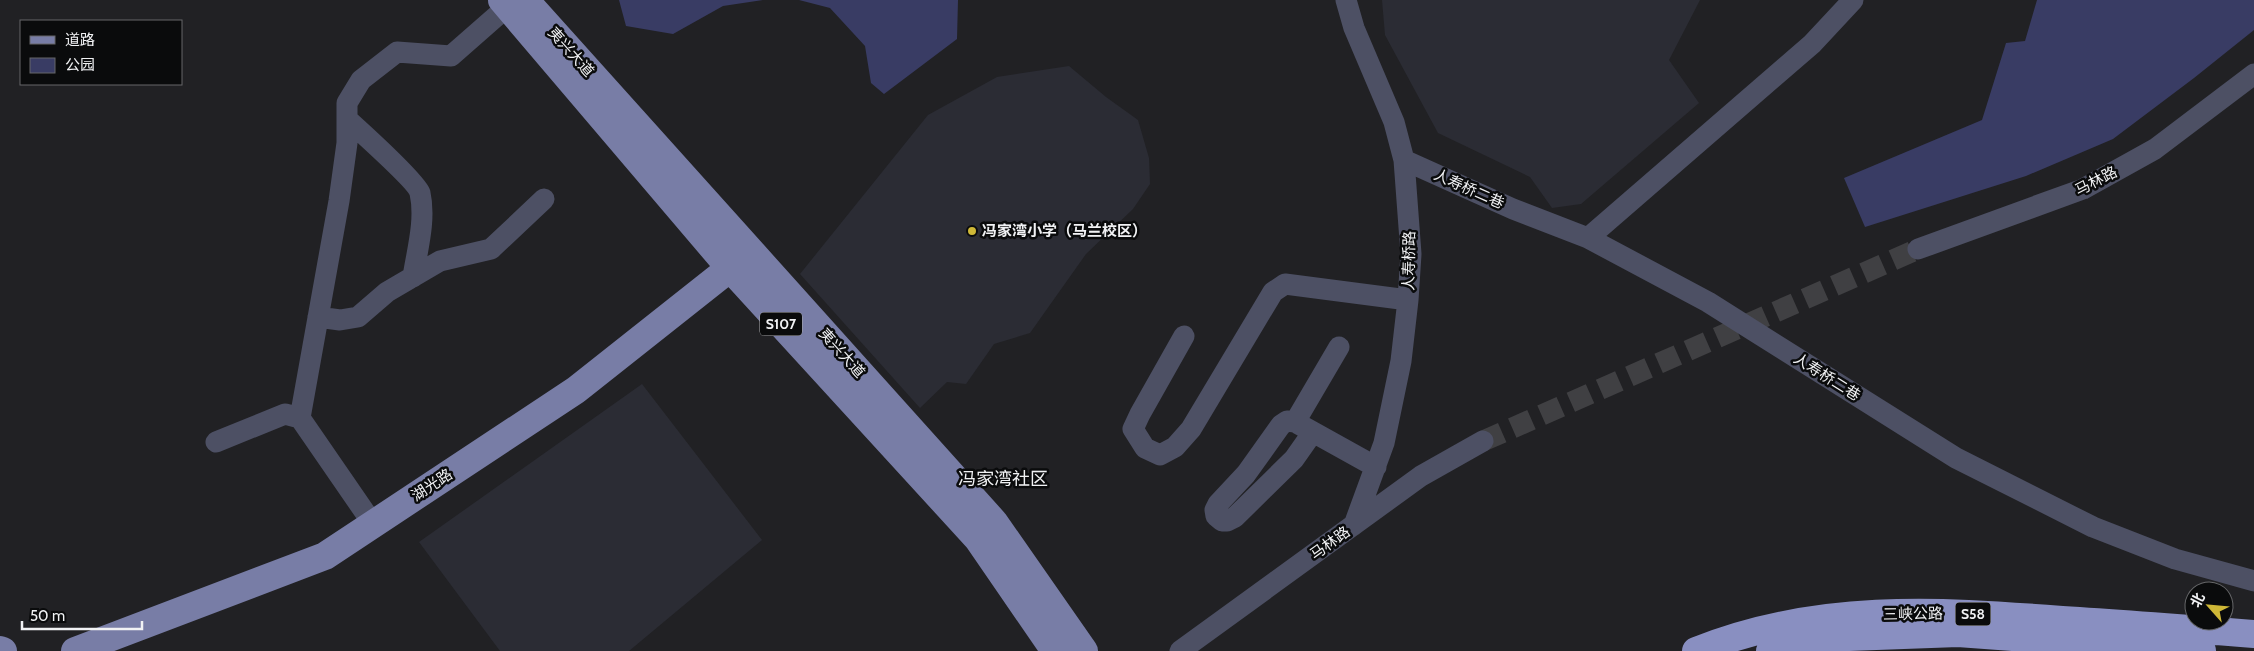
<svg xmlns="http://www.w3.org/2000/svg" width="2254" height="651" font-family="Cabin,'Noto Sans SC',sans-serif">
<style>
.built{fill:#2b2c34}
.green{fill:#393c64}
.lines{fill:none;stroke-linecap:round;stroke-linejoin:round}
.minor-tunnel{stroke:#404043;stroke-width:21;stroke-dasharray:21 11;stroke-linecap:butt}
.minor{stroke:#4d5064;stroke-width:21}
.major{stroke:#787da6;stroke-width:28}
.highway{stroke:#898fc1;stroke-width:28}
.poi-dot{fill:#cfb837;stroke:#0a0b0c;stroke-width:2}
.labels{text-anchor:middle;stroke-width:5;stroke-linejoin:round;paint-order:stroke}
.shield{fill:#0a0b0c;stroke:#acadae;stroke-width:1}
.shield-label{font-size:14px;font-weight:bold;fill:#f1f2f4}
.street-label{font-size:15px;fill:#f1f2f4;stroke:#0a0b0c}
.poi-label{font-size:15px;font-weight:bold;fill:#f1f2f4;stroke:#0a0b0c;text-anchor:start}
.quarter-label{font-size:18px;fill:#f1f2f4;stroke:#0a0b0c}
</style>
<rect width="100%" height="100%" fill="#212124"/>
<path class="built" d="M1382 0H1700L1669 60 1699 103 1581 204 1552 208 1530 177 1438 133 1385 35Z
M1069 66 1106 97 1138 120 1149 158 1150 184 1133 209 1086 254 1030 333 994 344 966 384 947 382 920 408 800 274 928 115 997 77Z
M642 384 762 540 629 651H500L419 542Z"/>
<path class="green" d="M619 0H763L723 6 673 34 626 26Z
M799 0H958L957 39 884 94 871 83 865 46 830 8Z
M2037 0H2254V30L2194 78 2113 139 2026 176 1865 227 1844 178 1982 120 2006 43 2025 41Z"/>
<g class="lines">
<path class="minor-tunnel" d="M1483 441 1918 249"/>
<path class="minor" d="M1346 0 1354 28 1394 122 1404 160 1411 254 1408 300 1401 361 1384 443 1354 525
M348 120C359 130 417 182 420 193 426 220 417 251 413 277
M1404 160 1513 209 1588 238 1708 302 1956 458 2093 527 2175 559 2254 581
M1588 238 1812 44 1853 0
M1918 249 2083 189 2155 149 2254 74
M318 317 340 320 358 317 387 292 440 261 491 249 544 199
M1184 336 1140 414 1133 429 1145 448 1160 455 1175 447 1191 429 1273 292 1285 284 1408 300
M300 418 339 201 347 143V103L361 80 397 52 451 56 508 6
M1295 422 1339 347
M1313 432 1294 459 1235 517 1227 521H1222L1216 516 1215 510 1218 504 1246 474 1281 425 1287 421 1295 422 1376 467
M216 442 285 414 300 418 373 524
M1180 651 1421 476 1483 441"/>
<path class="major" d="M502 0 730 268 978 539 1055 651
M525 0 994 522 1084 651
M0 650 3 651
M75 651 325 556 576 390 744 257"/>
<path class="highway" d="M1696 651C1815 603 1936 610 2062 620 2126 624 2190 629 2254 634
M1770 651 1785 646 1849 637 1958 633 2202 651"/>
</g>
<circle class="poi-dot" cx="972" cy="231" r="5"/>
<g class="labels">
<g class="shield">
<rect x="760" y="312.5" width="42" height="23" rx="4"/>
<rect x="1955.5" y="602.5" width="35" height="23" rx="4"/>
</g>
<g class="shield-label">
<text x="781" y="329">S107</text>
<text x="1973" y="619">S58</text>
</g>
<g class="street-label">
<text transform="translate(571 52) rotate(48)" y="5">夷兴大道</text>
<text transform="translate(2096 181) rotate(-27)" y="5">马林路</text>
<text transform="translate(1469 189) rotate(24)" y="5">人寿桥二巷</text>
<text transform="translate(1409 261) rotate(-89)" y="5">人寿桥路</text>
<text transform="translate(842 353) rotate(48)" y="5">夷兴大道</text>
<text transform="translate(1827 377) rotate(32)" y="5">人寿桥二巷</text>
<text transform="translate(432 485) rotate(-33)" y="5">湖光路</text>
<text transform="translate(1330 543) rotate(-36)" y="5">马林路</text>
<text transform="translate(1913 614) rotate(-1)" y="5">三峡公路</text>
</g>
<g class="poi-label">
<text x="982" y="236">冯家湾小学（马兰校区）</text>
</g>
<g class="quarter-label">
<text x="1003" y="485">冯家湾社区</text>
</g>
</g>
<rect x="20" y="20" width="162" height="65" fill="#0a0b0c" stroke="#666769"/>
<rect x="30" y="36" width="25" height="8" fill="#787da6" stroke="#666769"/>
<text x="65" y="45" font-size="15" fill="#f1f2f4">道路</text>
<rect x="30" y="58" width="25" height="15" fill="#393c64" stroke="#666769"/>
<text x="65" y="70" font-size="15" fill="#f1f2f4">公园</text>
<g transform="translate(2209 606) rotate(297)"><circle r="24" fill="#0a0b0c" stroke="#666769"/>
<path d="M0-4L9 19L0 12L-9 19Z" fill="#cfb837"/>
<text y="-8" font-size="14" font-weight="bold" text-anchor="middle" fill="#f1f2f4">北</text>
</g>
<path d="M22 621v8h120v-8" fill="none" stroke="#f1f2f4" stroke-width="2.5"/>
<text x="30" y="621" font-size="15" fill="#f1f2f4" stroke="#0a0b0c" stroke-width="4" paint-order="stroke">50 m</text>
</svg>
